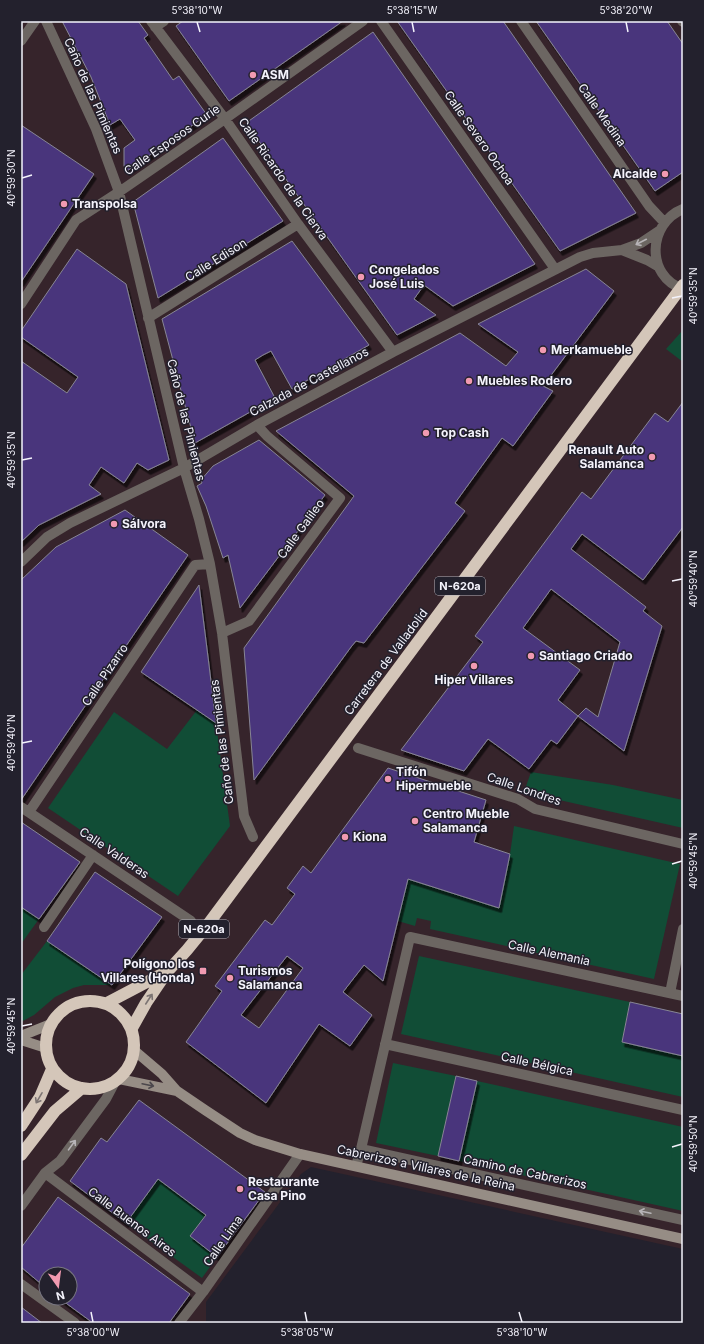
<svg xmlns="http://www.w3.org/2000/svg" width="704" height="1344" font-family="Inter,sans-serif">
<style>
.industrial{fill:#36242b;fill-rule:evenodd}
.green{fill:#114d36}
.building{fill:#49367b;stroke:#878595;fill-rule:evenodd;filter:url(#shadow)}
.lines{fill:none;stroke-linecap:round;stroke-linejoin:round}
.street{stroke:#6c6662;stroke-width:10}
.secondary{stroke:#968d85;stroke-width:10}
.highway{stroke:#d4c6b9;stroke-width:12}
.oneway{stroke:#b7b4b7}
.oneway2{stroke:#7c7473}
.oneway3{stroke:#4b474c}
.ticks{fill:none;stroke:#f4f3fc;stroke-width:1.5}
.poi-dot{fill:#f19ab1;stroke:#23212d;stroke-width:1.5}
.labels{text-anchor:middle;stroke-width:3;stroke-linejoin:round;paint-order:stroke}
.shield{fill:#23212d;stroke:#b5b4be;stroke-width:1}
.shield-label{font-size:11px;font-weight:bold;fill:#f4f3fc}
.poi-label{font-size:12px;font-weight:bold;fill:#f4f3fc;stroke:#23212d;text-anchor:start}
.street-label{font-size:12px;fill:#f4f3fc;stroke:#23212d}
.neatline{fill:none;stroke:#f4f3fc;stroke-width:1.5}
.ticks-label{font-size:10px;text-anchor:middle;fill:#f4f3fc}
</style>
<defs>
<filter id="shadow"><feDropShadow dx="2.5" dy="4.5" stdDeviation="0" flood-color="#0009"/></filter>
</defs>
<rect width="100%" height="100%" fill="#23212d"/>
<path class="industrial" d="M21 21H683V1249L311 1167 301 1174 206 1302V1323H21ZM46 1274H70V1298H46Z"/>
<path class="green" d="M683 330V362L666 349Z
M197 710 216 723 230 826 178 896 48 808 114 712 167 749Z
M531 772 613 785 683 800V828L524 792Z
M514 826 680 864 654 979 430 929 431 921 417 918 415 926 398 921 408 879 499 908 510 854Z
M21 907 39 919 21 944Z
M47 941 112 985H84L73 988 55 997 34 1015 21 1022V975Z
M419 956 630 1002 622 1042 683 1056V1097L401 1034Z
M393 1063 456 1076 438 1156 376 1143Z
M477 1081 683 1127V1211L459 1161Z
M158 1179 206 1215 190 1236 217 1257 202 1278 126 1223Z"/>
<path class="building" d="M62 21H138L148 35 144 38 173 80 179 76 207 115 127 171 124 166V148L135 140 120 119 110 125 91 77Z
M183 21H343L229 101 176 26Z
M397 21H503L636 213 560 251Z
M536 21H667L683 44V172L655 191Z
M373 32 535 264 453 306 424 285 414 299 436 315 397 335 246 123Z
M21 125 94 174 21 282Z
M223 138 283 221 158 298 133 202Z
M292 241 369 345 292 389 271 351 263 355 255 360 275 398 195 443 162 319Z
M77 249 126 284 169 460 148 470 137 463 124 483 101 467 89 485 101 494 39 525 21 542V361L67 393 78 377 21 337V331Z
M586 269 614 291 543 386 553 391 513 446 502 438 455 503 465 511 364 643 356 641 351 647 254 780 244 648 354 496 276 431 460 333 506 366 518 352 478 324Z
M683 402V527L643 580 582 534 571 549 646 607 643 611 662 626 624 751 578 716 557 744 551 740 529 769 488 739 464 771 401 750 483 642 475 636 582 492 591 499 655 413 668 422ZM551 589 620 642 598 717 586 708 578 716 558 700 580 670 523 628Z
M259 440 325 495 240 608 228 555 223 558 206 506 197 486 202 483 201 480 213 466Z
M125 510 188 555 21 800V580L56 547Z
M199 585 209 665 216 723 141 672Z
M388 768 486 800 474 842 510 854 499 908 408 879 383 981 364 965 343 992 372 1015 350 1046 319 1024 266 1103 186 1042 222 991 215 986 265 920 272 925 295 894 287 888 303 866 311 873ZM287 956 303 968 259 1028 241 1015Z
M21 822 80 862 39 919 21 907Z
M95 872 162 917 112 985 47 941Z
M630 1002 683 1014V1056L622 1042Z
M456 1076 477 1081 459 1161 438 1156Z
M139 1100 265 1192 217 1257 190 1236 206 1215 158 1179 126 1223 70 1181 101 1138 107 1142Z
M58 1197 190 1294 169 1323H93L59 1298H70V1274H46V1288L21 1267V1248Z
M21 1307 42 1323H21Z"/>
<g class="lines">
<path class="street" d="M46 21 96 129 119 192 184 468 199 519 210 564 222 633 244 816 253 837
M151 21 225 119 298 224 393 352
M381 21 555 269
M521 21 649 206 664 222
M682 21 683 22
M155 27 164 21
M21 41 35 21
M683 209C648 223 645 276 683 289
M622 250 647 260 659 267
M21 304 76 220 119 192 225 119 363 21
M148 318 298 224
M21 562 47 537 70 523 184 468 257 425 393 352 580 257 593 253 622 250 641 243 659 231
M222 633 249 621 340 498 267 436 257 425
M358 748 518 799 535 809 683 844
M21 807 191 921
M29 812 195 565 210 564
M44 927 93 855
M670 993 683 929
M385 1044 683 1110
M361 1149 683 1220
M356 1166 361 1149 410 937 683 996
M45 1173 203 1292
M21 1206 45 1173 60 1161 106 1099 115 1082
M21 1284 75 1323
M179 1323 203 1292 300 1154"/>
<path class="secondary" d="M21 1036 51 1024
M21 1040 46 1048
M135 1051 162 1074 177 1091 205 1110 240 1133 255 1140 300 1154 683 1239
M119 1079 177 1091"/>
<path class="highway" d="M46 1045a44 44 0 1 1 88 0a44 44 0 1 1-88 0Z
M107 1003 164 973
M132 1028 146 1003 167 972 187 950 209 923 683 285
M21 1126 40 1097 52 1069
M21 1155 55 1111 82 1088"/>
</g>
<defs><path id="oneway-shaft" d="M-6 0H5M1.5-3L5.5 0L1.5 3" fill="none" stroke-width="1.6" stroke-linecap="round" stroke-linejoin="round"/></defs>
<g class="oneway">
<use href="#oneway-shaft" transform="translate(641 242) rotate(153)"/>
<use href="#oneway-shaft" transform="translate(72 1145) rotate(-54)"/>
<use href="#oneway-shaft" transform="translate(645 1212) rotate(-168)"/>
</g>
<g class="oneway2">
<use href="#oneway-shaft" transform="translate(149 999) rotate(-57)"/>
<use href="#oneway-shaft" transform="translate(39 1098) rotate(120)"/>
</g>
<use class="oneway3" href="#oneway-shaft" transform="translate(148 1085) rotate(12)"/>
<path class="ticks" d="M197 22 200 32M412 22 414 32M626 22 628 32M22 178 32 175M672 298 682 296M22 460 32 458M672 581 682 579M22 743 32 741M672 864 682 861M22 1026 32 1024M672 1147 682 1144M91 1312 93 1322M305 1312 307 1322M519 1312 522 1322"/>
<g class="poi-dot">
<circle cx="253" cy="75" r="4"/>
<circle cx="665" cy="174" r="4"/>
<circle cx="64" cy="204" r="4"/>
<circle cx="361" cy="277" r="4"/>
<circle cx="543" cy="350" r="4"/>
<circle cx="469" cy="381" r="4"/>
<circle cx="426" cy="433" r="4"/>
<circle cx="652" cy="457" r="4"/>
<circle cx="114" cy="524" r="4"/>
<circle cx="531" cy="656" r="4"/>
<circle cx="474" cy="666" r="4"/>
<circle cx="388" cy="779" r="4"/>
<circle cx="415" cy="821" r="4"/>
<circle cx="345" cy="837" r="4"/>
<rect x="199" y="967" width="8" height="8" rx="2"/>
<circle cx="230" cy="978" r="4"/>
<circle cx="240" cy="1189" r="4"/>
</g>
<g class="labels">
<g class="shield">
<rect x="435" y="577" width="50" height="18" rx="3"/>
<rect x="179" y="920" width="50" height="18" rx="3"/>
</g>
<g class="shield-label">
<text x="460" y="590">N-620a</text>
<text x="204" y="933">N-620a</text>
</g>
<g class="poi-label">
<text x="261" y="79">ASM</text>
<text x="657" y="178" text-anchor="end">Alcalde</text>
<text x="72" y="208">Transpolsa</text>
<text x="369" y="274">Congelados<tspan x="369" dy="14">José Luis</tspan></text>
<text x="551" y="354">Merkamueble</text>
<text x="477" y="385">Muebles Rodero</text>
<text x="434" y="437">Top Cash</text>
<text x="644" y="454" text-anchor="end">Renault Auto<tspan x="644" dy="14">Salamanca</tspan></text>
<text x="122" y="528">Sálvora</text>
<text x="539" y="660">Santiago Criado</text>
<text x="474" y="684" text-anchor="middle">Hiper Villares</text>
<text x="396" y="776">Tifón<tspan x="396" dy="14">Hipermueble</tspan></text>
<text x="423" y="818">Centro Mueble<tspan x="423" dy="14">Salamanca</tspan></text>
<text x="353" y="841">Kiona</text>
<text x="195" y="968" text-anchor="end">Polígono los<tspan x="195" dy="14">Villares (Honda)</tspan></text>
<text x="238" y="975">Turismos<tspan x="238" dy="14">Salamanca</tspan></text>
<text x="248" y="1186">Restaurante<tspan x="248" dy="14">Casa Pino</tspan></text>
</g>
<g class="street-label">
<text transform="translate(93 96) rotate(66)" y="4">Caño de las Pimientas</text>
<text transform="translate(602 115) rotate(55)" y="4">Calle Medina</text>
<text transform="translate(479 138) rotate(55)" y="4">Calle Severo Ochoa</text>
<text transform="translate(172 140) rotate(-35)" y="4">Calle Esposos Curie</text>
<text transform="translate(283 179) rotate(55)" y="4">Calle Ricardo de la Cierva</text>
<text transform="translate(216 260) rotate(-32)" y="4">Calle Edison</text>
<text transform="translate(309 382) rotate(-28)" y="4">Calzada de Castellanos</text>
<text transform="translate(186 420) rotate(76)" y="4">Caño de las Pimientas</text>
<text transform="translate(301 529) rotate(-54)" y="4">Calle Galileo</text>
<text transform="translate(386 662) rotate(-53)" y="4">Carretera de Valladolid</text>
<text transform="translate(105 675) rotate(-56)" y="4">Calle Pizarro</text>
<text transform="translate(222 742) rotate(-97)" y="4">Caño de las Pimientas</text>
<text transform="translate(524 789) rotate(19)" y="4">Calle Londres</text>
<text transform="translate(114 853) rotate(34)" y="4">Calle Valderas</text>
<text transform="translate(549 953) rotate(12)" y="4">Calle Alemania</text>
<text transform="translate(537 1064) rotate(12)" y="4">Calle Bélgica</text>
<text transform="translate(426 1168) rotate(12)" y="4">Cabrerizos a Villares de la Reina</text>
<text transform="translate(525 1172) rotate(12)" y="4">Camino de Cabrerizos</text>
<text transform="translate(132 1222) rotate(37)" y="4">Calle Buenos Aires</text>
<text transform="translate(223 1241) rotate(-55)" y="4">Calle Lima</text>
</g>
</g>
<rect width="704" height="1344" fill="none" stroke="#23212d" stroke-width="44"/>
<g transform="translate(58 1286) rotate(166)"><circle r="19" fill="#23212d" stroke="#777580"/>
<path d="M0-3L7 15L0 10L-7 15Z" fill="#f19ab1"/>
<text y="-6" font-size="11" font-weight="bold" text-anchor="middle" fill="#f4f3fc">N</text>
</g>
<rect x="22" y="22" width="660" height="1300" class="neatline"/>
<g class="ticks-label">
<text x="197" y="14">5°38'10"W</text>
<text x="412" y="14">5°38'15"W</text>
<text x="626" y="14">5°38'20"W</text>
<text transform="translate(11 178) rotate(-90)" y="4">40°59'30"N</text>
<text transform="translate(693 296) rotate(-90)" y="4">40°59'35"N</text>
<text transform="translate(11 460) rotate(-90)" y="4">40°59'35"N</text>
<text transform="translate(693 579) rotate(-90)" y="4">40°59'40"N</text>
<text transform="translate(11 743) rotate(-90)" y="4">40°59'40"N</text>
<text transform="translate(693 861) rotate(-90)" y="4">40°59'45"N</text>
<text transform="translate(11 1026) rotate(-90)" y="4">40°59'45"N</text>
<text transform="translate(693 1144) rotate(-90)" y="4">40°59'50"N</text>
<text x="93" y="1336">5°38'00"W</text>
<text x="307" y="1336">5°38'05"W</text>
<text x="522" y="1336">5°38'10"W</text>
</g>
</svg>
